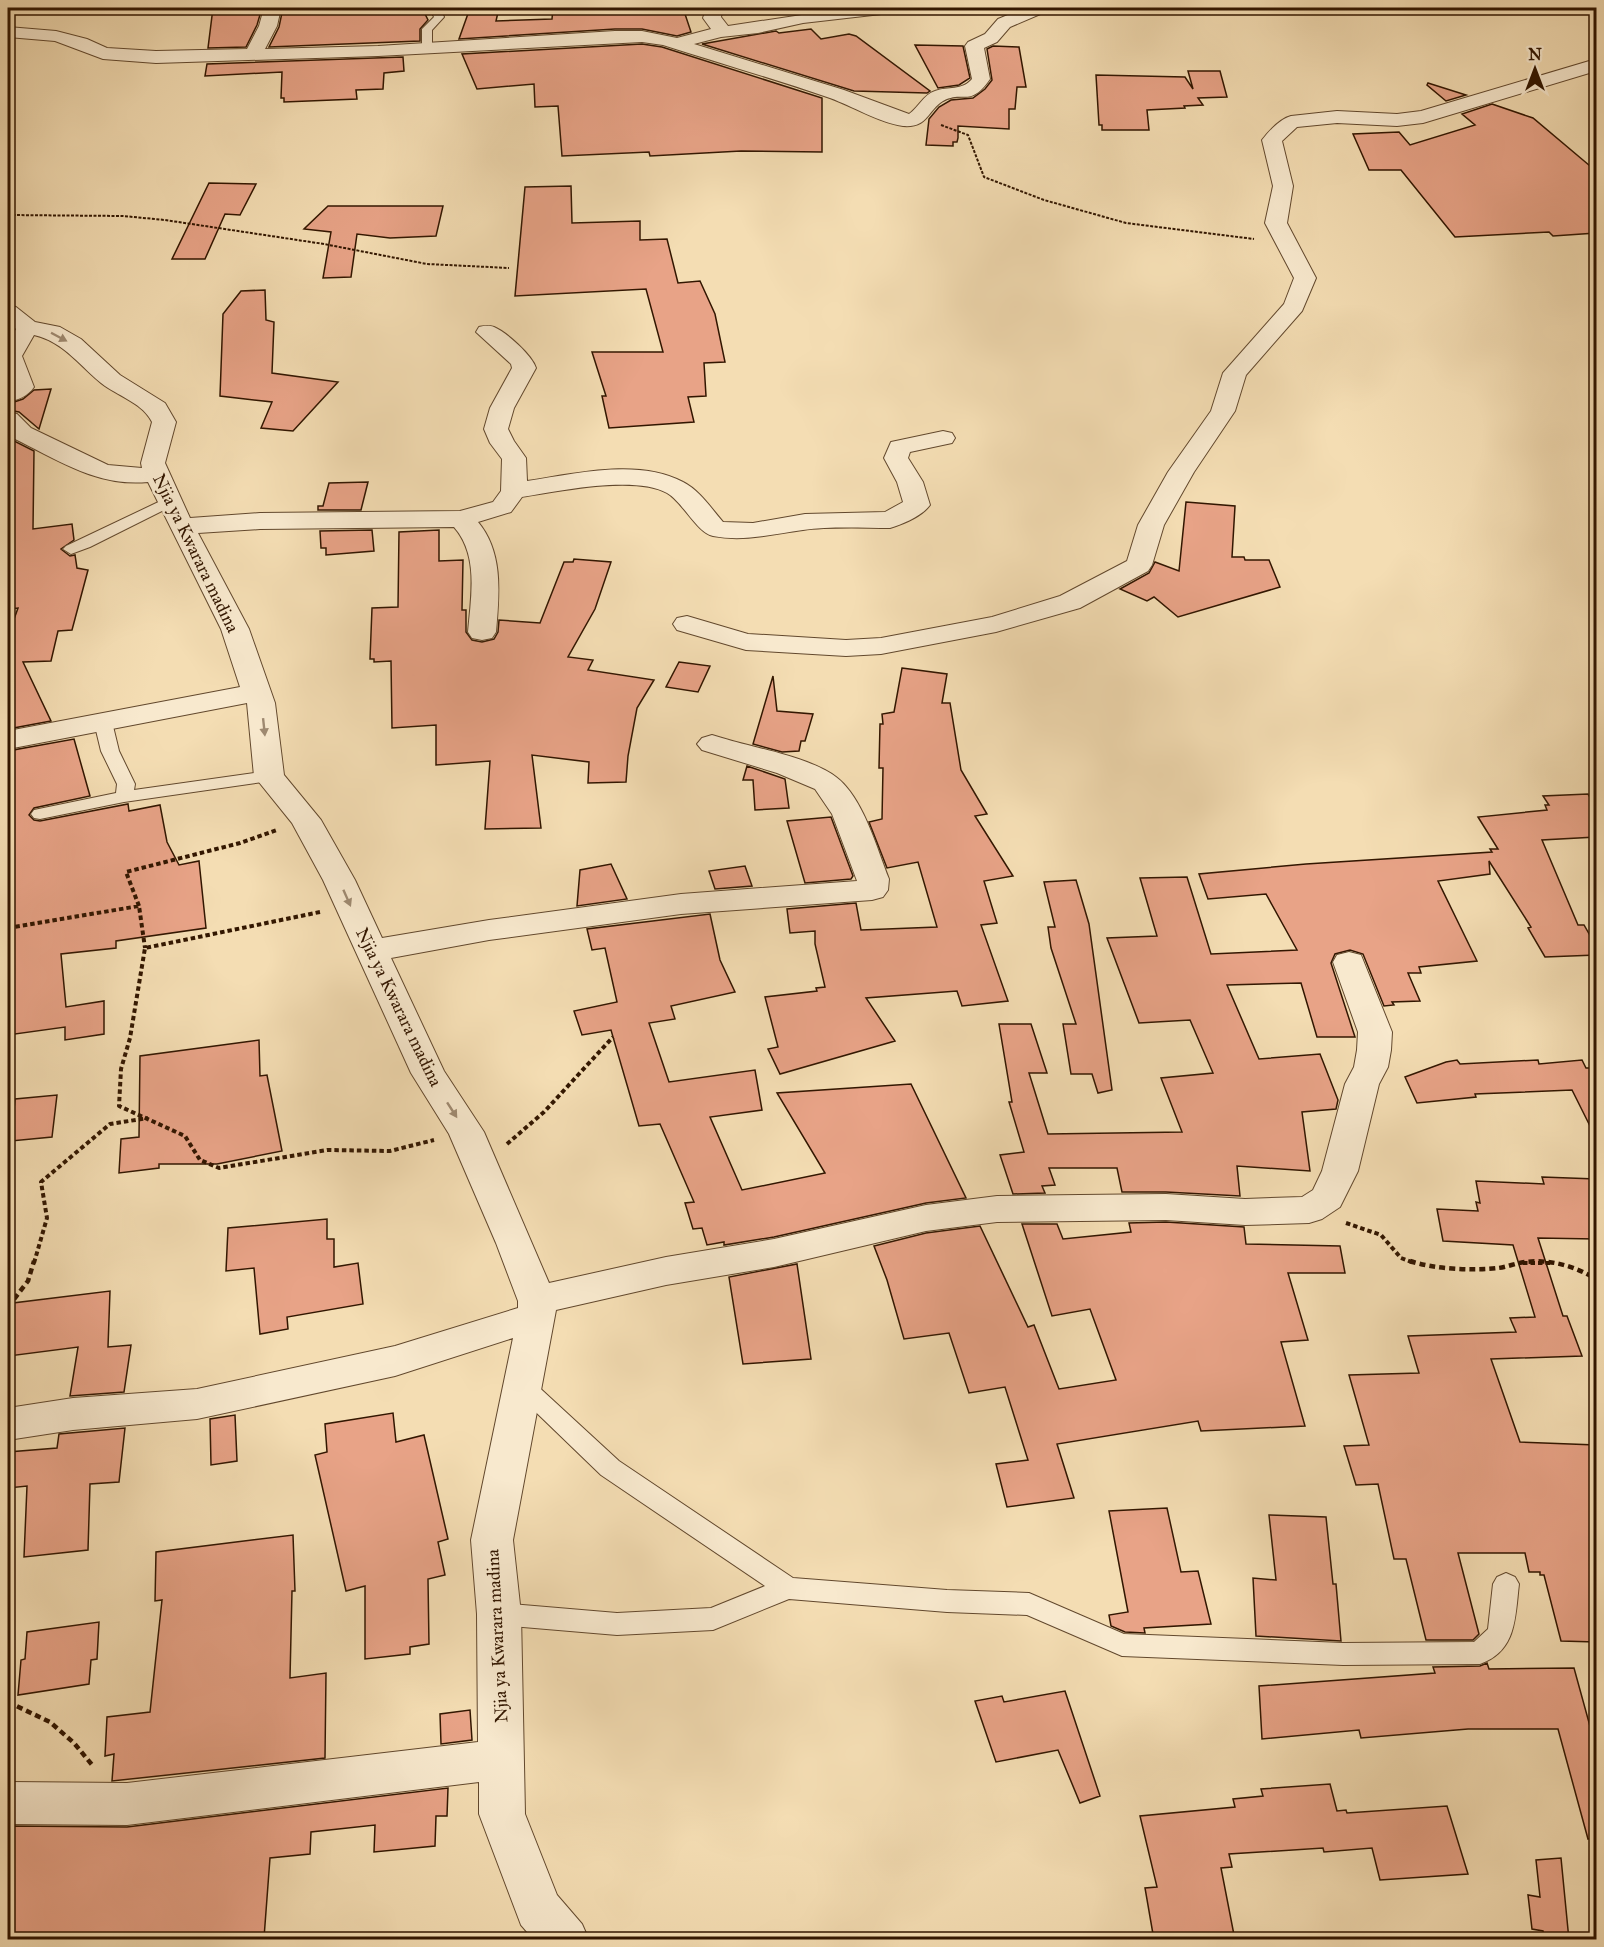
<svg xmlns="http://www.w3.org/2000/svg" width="1604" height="1947" font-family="'IM FELL Great Primer',serif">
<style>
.building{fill:#e8a387;stroke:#321600;stroke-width:1.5}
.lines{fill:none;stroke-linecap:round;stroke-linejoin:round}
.service-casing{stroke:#62482d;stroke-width:2}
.minor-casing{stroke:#62482d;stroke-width:2}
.path-far2{stroke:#321600;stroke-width:2;stroke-dasharray:3 1.5;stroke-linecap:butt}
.path-far1{stroke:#321600;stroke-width:4;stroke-dasharray:4.5 3;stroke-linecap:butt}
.path{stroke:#321600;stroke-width:4.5;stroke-dasharray:6 4;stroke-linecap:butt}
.service{fill:#f8e9ce;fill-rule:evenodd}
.minor{fill:#f8e9ce;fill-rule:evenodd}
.oneway{fill:#9f8a71}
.labels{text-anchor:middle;stroke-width:5;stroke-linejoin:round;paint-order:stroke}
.street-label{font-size:18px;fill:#321600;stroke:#f8e9ce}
</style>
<rect width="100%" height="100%" fill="#f4ddb3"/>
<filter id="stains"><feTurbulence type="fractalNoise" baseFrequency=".00333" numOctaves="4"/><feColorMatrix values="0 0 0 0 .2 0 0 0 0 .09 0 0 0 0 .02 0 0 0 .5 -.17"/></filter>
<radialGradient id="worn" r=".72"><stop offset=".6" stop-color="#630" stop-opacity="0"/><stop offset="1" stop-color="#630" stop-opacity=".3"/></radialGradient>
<path class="building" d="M213 8H262L257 25 246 47 208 48Z
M283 8H395V14L424 12 428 20 420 29V41L269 47 279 27Z
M470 8H499L496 21 552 19 553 8H683L691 32 677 36 642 29H615L459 39Z
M811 29 821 39 849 34 856 36 930 91 927 93 854 91 702 44 776 31 779 33Z
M642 44 662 47 822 98V152L741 151 650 156 649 152 562 156 558 106 535 107 534 84 477 89 462 54Z
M915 45 963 46 970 78 959 85 938 88Z
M993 46 1019 47 1026 87H1017L1015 109H1009V129L958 126V138L957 142H953V146L926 145 929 119 939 107 951 100 973 98 985 89 992 80 987 49Z
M403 57 404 71 384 73 383 89 356 90 357 99 284 102V98H281L282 72 205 76 207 64Z
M1188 71H1220L1227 97 1198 98 1203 105 1184 106 1185 108 1147 110 1149 130H1102V125H1099L1096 75 1185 77 1193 89Z
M1428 83 1466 95 1446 101 1427 85Z
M1492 104 1533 118 1596 171V233L1553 236 1549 232 1455 237 1401 170H1369L1353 134 1399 132 1410 145 1475 125 1462 114Z
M209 183 256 184 240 215 225 214 205 259H172Z
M571 186 572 223 640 221V240L667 239 678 283 700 281 715 314 725 362 704 363 706 396 688 397 694 422 609 428 602 396H606L592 352H663L646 289 515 296 525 187Z
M328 206H443L436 236 390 238 357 234 351 277 323 278 331 232 304 229Z
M265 290 266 320 274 322 272 373 338 382 293 431 261 428 272 402 220 396 223 314 241 291Z
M51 389 39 429 19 412 8 410V404L23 399 34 390Z
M8 435 12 440 34 451 33 529 72 524 74 540 61 549 70 556 75 555 77 568 88 570 72 630 58 631 51 661 23 662 51 721 8 729V629L9 633 18 608 8 609Z
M368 482 361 510H318V506H323L329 483Z
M1186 502 1235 506 1232 557H1244L1245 560H1269L1280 587 1178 617 1154 597 1147 601 1120 589 1149 573 1155 562 1179 571Z
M372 530 374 551 326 555V548H321L320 531Z
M439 530V561L463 560 462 610H466V632L472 640 482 642 494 639 498 632 499 620 540 623 564 562H573L574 559 611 562 595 609 568 657 593 660 588 670 654 680 637 708 628 756 626 782 588 783 589 762 532 755 541 828 485 829 490 761 436 765V725L392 728 391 661 374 662V659H370L372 608 398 607 399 532Z
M679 662 710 666 698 692 666 687Z
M902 668 947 674 942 703H950L961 770 987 814 975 816 1013 876 984 881 997 923 981 925 1008 1001 962 1006 957 991 866 998 895 1041 780 1074 768 1049 778 1047 765 997 817 991 816 988 825 987 815 944V931L790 933 787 909 856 903 861 930 937 927 918 862 887 868 869 822 882 819 883 768H879L880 724H883L882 714 894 712Z
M773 676 777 711 813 714 805 741H801L799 751 782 752 753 744Z
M74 739 90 796 34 808 29 815 34 820 40 821 128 804 129 811 160 805 167 842 179 865 199 861 206 928 116 941V948L61 954 66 1007 104 1001V1034L65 1040V1027L8 1035V751Z
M747 766 785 779 789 808 755 810 753 780H743Z
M1588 794 1596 807V837L1542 840 1578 925H1584L1596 946V955L1545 957 1528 928 1531 927 1489 861 1490 874 1438 881 1477 961 1419 967 1421 973H1408L1420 1001 1392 1002 1394 1005 1384 1006 1363 954 1350 950 1335 954 1331 963 1355 1037H1317L1301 983 1227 985 1259 1059 1320 1054 1338 1100 1336 1109 1302 1112 1310 1171 1237 1166 1240 1196 1166 1192H1122L1117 1168H1049L1055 1185 1042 1186 1045 1193 1013 1194 1000 1155 1024 1152 1009 1102H1012L999 1024H1031L1047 1073H1029L1048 1134 1182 1132 1161 1078 1213 1073 1190 1020 1139 1023 1107 938 1157 936 1140 878 1187 877 1211 954 1297 950 1266 894 1208 899 1199 874 1306 864 1492 852 1490 849H1498L1478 817 1547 810 1545 805H1549L1543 796Z
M831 817 853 876 851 879 805 883 787 821Z
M611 864 627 899 577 906 580 870Z
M745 866 752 886 715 889 709 871Z
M1076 880 1089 924 1112 1090 1098 1093 1092 1074H1071L1063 1024H1076L1051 948 1048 927H1055L1044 882Z
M710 914 720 960 735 992 671 1006 675 1019 649 1023 669 1082 755 1070 762 1110 710 1117 742 1190 825 1173 777 1093 911 1084 966 1198 926 1203 774 1237 724 1245V1242L707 1245 702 1228 693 1229 685 1203 694 1202 660 1124 639 1126 611 1030 582 1035 574 1011 617 1002 605 948 592 950 587 929Z
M259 1040 260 1076 267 1075 282 1151 217 1164H159V1168L119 1173 121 1139 139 1137 140 1056Z
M1457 1060 1460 1064 1538 1060 1539 1064 1582 1060 1586 1068H1596V1138L1572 1090 1475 1094 1476 1097 1417 1103 1405 1077 1446 1062Z
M57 1095 52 1137 11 1141 15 1099Z
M1542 1177 1596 1179V1239L1538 1238 1563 1316H1567L1582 1356 1491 1359 1520 1442 1596 1445V1642L1561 1641 1544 1575H1540V1572H1529L1525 1553H1458L1479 1634 1473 1640H1426L1406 1559H1394L1378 1484 1356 1485 1344 1446 1369 1445 1349 1375 1419 1373 1408 1336 1516 1332 1510 1318 1535 1317 1513 1245 1443 1241 1437 1209 1478 1211 1476 1202 1480 1203 1476 1181 1544 1184Z
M327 1219V1239H334V1267L358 1263 363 1304 287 1317 288 1329 260 1334 254 1268 226 1271 228 1228Z
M1166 1222 1244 1227 1246 1244 1340 1246 1345 1273H1288L1308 1340 1281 1342 1305 1426 1201 1431 1198 1421 1057 1444 1074 1498 1007 1507 996 1464 1028 1460 1005 1387 969 1393 949 1333 904 1339 887 1280 874 1246 926 1233 980 1226 1028 1327 1034 1325 1059 1389 1116 1380 1090 1309 1052 1316 1022 1224H1057L1063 1239 1131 1232 1129 1223Z
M797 1264 811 1359 743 1364 729 1277Z
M110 1291 108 1347 131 1345 124 1392 70 1396 78 1347 9 1356 13 1303Z
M393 1413 396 1442 424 1435 448 1539 438 1542 445 1575 428 1579 429 1644 410 1647V1654L365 1659V1586L346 1591 315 1455 327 1452 325 1424Z
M235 1415 237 1461 211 1465 210 1419Z
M125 1428 119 1482 90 1484 88 1550 24 1557 27 1486 8 1488V1452L57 1448 59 1434Z
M1167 1508 1181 1572 1198 1571 1211 1624 1144 1628 1145 1633 1125 1632 1111 1626 1109 1615 1128 1612 1109 1511Z
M1269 1515 1326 1517 1333 1584H1336L1341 1641 1256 1636 1253 1578 1276 1580Z
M293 1535 295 1591H292L290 1678 326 1673 325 1758 112 1781 114 1754 105 1756 107 1717 150 1712 162 1600 155 1601 156 1552Z
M99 1622 97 1659 91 1660 89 1684 18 1695 21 1660 25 1659 27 1632Z
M1487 1663 1489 1669 1574 1668 1596 1748V1837L1588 1839 1558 1729H1468L1361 1738 1359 1730 1262 1739 1259 1686 1435 1673 1433 1667 1480 1666Z
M1065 1691 1100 1796 1080 1803 1058 1750 996 1762 975 1701 1002 1696 1004 1702Z
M470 1710 472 1740 441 1744 440 1714Z
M1330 1784 1337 1811 1346 1810 1347 1813 1447 1806 1468 1874 1380 1880 1372 1848 1324 1852 1323 1848 1229 1854 1232 1867 1221 1868 1235 1940H1154L1145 1888 1157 1887 1140 1816 1235 1807 1233 1799 1263 1796 1261 1789Z
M448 1788 447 1816H436L435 1846 374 1852 375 1825 311 1832 310 1854 270 1858 264 1938 8 1940V1826L127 1827Z
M1561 1858 1569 1940H1544L1543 1931 1532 1929 1528 1895 1540 1897 1536 1860Z"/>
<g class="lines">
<g class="service-casing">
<path id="service" d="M430 8H440L444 17 432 30V48L427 51 422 48V29L434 17Z
M169 497 177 502 174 505 90 547 71 554 63 549 66 546Z
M103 717 109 718 112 722 119 751 135 784 134 790 269 771 275 772 278 776 275 780 269 781 124 802 40 819 34 818 31 814 34 810 116 793 117 784 101 751 94 722 97 718Z
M523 1377 531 1380 619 1461 793 1578 947 1590 1029 1593 1124 1634 1343 1643 1474 1642 1488 1629 1493 1584 1497 1577 1506 1573 1515 1577 1519 1584C1515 1617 1517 1651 1480 1664L1343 1665 1122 1656 1027 1615 947 1612 789 1599 713 1630 617 1635 499 1625 490 1622 486 1614 490 1606 499 1603 617 1613 711 1608 765 1586 601 1475 515 1392 511 1386 515 1380Z"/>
</g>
<g class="minor-casing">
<path id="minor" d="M264 8H281L277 26 265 49 378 46 615 31H642L677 38 711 29 703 18 705 12 701 8H723L721 17 728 26 848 8H898L896 12 890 13 803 23 758 33 721 37 694 44 844 90 909 114C919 107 923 95 935 91 948 86 962 91 972 79L965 46 968 42 985 34 998 19 1025 8H1048L1045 12 1010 27 997 42 984 48 990 79C970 108 964 90 943 101 927 111 928 128 903 126 880 123 852 106 830 98 775 79 719 63 663 45L642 42 378 56 156 63 103 59 55 41 8 37V27L56 31 87 39 107 48 156 51 247 49 259 26Z
M1596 59V71L1423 123 1397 126 1337 123 1297 127 1282 141 1293 186 1287 223 1316 278 1302 311 1246 375 1235 411 1194 472 1164 525 1152 565 1148 571 1080 608 996 632 881 654 846 656 746 650 677 630 673 624 677 618 687 616 748 634 846 640 881 638 992 617 1060 596 1127 561 1138 525 1168 472 1211 411 1223 373 1284 304 1294 278 1265 223 1273 186 1262 140C1269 131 1280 119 1291 116L1337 111 1397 114 1421 111Z
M8 305 16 307 35 322 60 327 81 339 120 375 165 403 176 422 165 463 190 518 260 513 460 511 493 502 501 491 502 459 490 443 484 429 490 408 512 368 511 364 476 332 479 327C484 326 488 325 494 327 506 332 532 355 536 368L514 408 508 429 514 441 526 458 527 481C575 474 638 458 683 482 699 490 711 508 723 522L753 523 805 514 885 512 903 502 897 482 884 458 891 442 943 431 952 433 955 438 952 443 910 452 908 458 923 482 930 505C922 516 903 524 890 528 862 528 831 526 803 530 773 534 744 542 713 536 697 533 683 502 667 493 636 475 557 491 522 497L511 512 478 522C504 553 499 595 496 632L492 638 482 640 472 638 468 632C471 597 479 555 454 527L260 529 198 533 249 629 275 703 284 775 321 820 355 880 382 938 489 920 681 894 857 881 832 814 815 789 777 773 702 750 697 744 702 738 712 735 722 738C754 748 810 757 836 777 863 797 877 849 889 879L888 890 883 897 872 900 681 914 489 940 391 958 444 1071 484 1132 549 1283 666 1257 774 1239 926 1205 997 1196 1166 1194 1245 1199 1302 1197 1313 1190 1322 1171 1345 1084 1354 1067 1357 1050 1358 1032 1333 962 1337 955 1349 952 1361 955 1392 1032 1391 1050 1388 1067 1379 1084 1358 1171 1340 1207 1322 1219 1309 1223 1245 1225 1166 1220 997 1222 926 1231 774 1267 666 1285 556 1310 513 1540 521 1614 525 1814 557 1895 582 1924 589 1940H534L521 1925 479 1814V1782L127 1825 8 1824V1782L127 1783 478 1742 477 1614 471 1540 513 1338 395 1376 197 1419 73 1430 8 1440V1408L73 1398 197 1389 395 1346 518 1308V1301L496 1243 449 1134 411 1073 323 880 292 823 254 776 247 703 8 749V731L240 687 221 629 148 482C97 487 58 460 13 438L8 432V412L17 414 31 428 108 465 142 468 141 463 152 422C143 404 121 397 105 386 81 368 65 342 34 335L22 356 34 387C28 396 18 400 8 402V342L16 329 8 322Z"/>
</g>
<path class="path-far2" d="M941 125 968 135 984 177 1044 200 1126 223 1254 239
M8 215 123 216 165 220 324 244 427 264 509 268"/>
<path class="path-far1" d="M139 906 126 872 240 843 277 830
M320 912 145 948 130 1038 121 1069 119 1106 185 1136 200 1160 219 1168 327 1150 390 1151 434 1140
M8 928 139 906 145 948
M507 1144 544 1112 613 1037
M1346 1223 1381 1235 1401 1258 1414 1263
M34 1263 47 1218 41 1182 110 1124 148 1118
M1523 1263H1553"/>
<path class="path" d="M1410 1261C1433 1269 1473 1271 1498 1268 1507 1267 1516 1263 1525 1262 1550 1259 1575 1266 1596 1279
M8 1307 28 1281 34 1261
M8 1702 50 1722 74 1743 93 1766"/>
<use href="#service" class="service"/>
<use href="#minor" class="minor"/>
</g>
<defs><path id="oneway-solid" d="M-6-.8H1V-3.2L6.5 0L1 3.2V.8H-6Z" transform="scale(1.5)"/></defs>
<g class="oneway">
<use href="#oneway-solid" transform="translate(59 337) rotate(28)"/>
<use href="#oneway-solid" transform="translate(264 727) rotate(84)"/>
<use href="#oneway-solid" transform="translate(347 898) rotate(66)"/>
<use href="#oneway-solid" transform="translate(452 1110) rotate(57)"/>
</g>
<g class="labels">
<g class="street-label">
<text transform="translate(196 553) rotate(64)" y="6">Njia ya Kwarara madina</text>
<text transform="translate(399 1007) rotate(64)" y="6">Njia ya Kwarara madina</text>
<text transform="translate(497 1636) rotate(-93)" y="6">Njia ya Kwarara madina</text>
</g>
</g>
<rect width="1604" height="1947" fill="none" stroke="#f4ddb3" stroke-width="30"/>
<rect x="9" y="9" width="1586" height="1929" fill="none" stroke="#321600" stroke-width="3"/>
<rect x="15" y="15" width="1574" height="1917" fill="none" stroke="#321600" stroke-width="1.5"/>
<g transform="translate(1535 69)" stroke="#f8e9ce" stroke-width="4.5" paint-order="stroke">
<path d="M0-4.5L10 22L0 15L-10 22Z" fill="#321600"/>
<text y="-9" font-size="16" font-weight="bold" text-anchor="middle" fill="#321600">N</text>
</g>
<rect width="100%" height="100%" filter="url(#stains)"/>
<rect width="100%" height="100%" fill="url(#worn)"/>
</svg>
